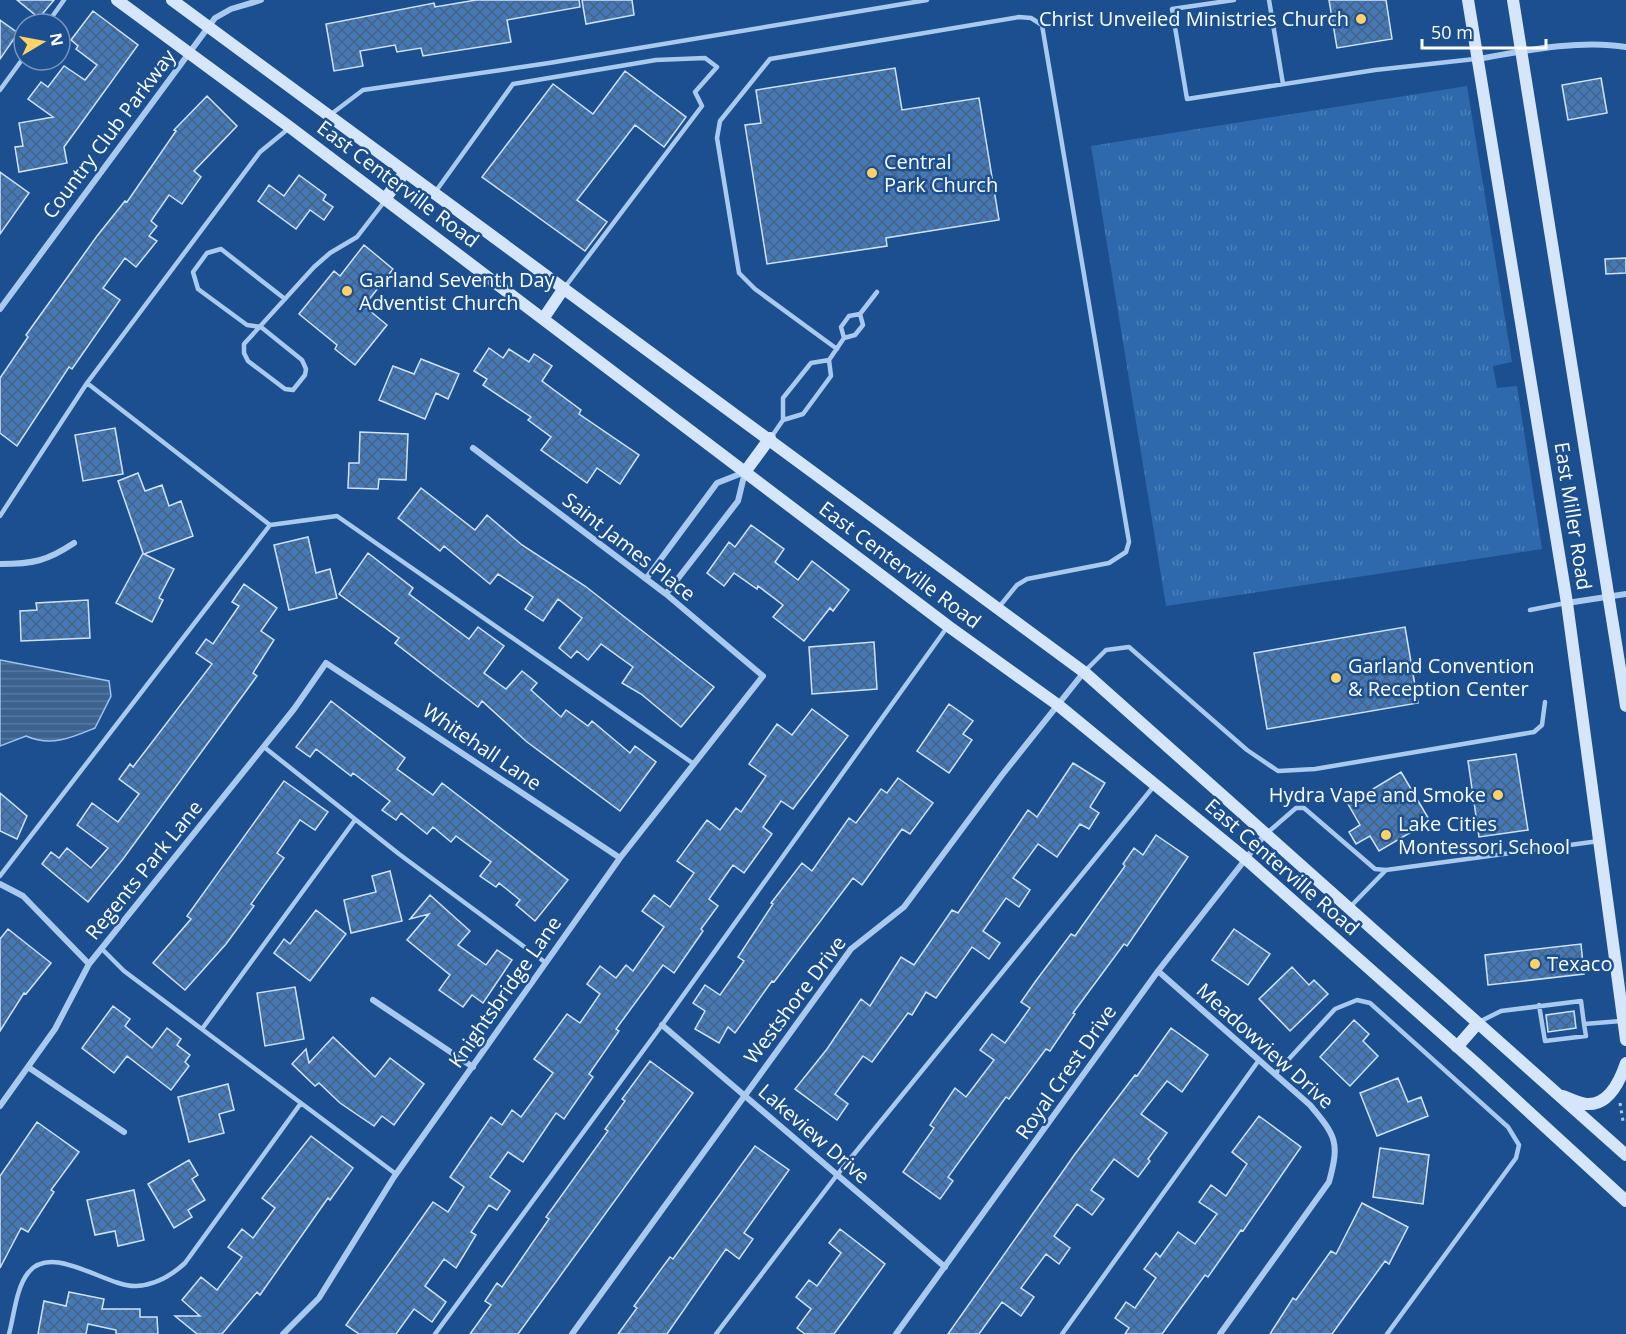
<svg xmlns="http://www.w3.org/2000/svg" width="1626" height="1334" font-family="'Open Sans',sans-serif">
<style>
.grass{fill:url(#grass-tufts)}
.water{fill:url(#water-rules);stroke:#9cc4f0;stroke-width:1.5}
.building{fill:url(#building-cross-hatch);stroke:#cfe3fa;stroke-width:1.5}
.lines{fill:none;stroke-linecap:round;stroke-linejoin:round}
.path{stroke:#a9c9ee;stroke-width:3;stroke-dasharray:3 4.5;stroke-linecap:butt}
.service{stroke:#a9c9ee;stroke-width:4.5}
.minor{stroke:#a9c9ee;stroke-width:6}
.secondary{stroke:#d6e6fa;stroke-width:12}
.poi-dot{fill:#ffd166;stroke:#1b4f8f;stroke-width:2}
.labels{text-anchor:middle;stroke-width:5;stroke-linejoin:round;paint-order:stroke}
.poi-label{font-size:20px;fill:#fff;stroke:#1b4f8f;text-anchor:start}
.street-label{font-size:20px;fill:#fff;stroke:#1b4f8f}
</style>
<defs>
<pattern id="grass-tufts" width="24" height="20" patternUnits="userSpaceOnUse" patternTransform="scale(1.5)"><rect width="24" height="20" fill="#2e69ad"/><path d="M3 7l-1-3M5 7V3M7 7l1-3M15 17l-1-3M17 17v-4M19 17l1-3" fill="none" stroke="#4d80b9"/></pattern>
<pattern id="water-rules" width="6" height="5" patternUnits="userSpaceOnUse" patternTransform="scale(1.5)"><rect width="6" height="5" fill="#3c6290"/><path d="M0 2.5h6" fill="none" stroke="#597aa1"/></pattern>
<pattern id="building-cross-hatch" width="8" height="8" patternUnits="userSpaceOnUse" patternTransform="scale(1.5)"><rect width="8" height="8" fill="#4478b7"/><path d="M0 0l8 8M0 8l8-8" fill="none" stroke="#486282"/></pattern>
</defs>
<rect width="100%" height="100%" fill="#1b4f8f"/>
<path class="grass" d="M1467 86 1512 362 1493 366 1497 388 1517 386 1542 549 1166 606 1091 146Z"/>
<path class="water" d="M0 660 109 681 111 696 95 728C71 738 51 747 26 736L0 746Z"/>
<path class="building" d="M17 0H54L39 18Z
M476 0H579L580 7 507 20 511 42 423 56 421 48 397 52 395 45 360 51 363 66 334 71 326 24 434 3 435 7Z
M582 0H632L634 15 586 24Z
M1329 0H1386L1392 39 1337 48Z
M93 11 138 45 64 147 67 163 19 172 15 147 23 146 19 123 53 117 28 99 41 82 48 87 64 66 85 80 97 65 76 49 78 46 71 40Z
M0 20 18 33 0 59Z
M895 68 902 110 979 98 999 220 886 238 887 246 767 264 745 125 761 123 756 90Z
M625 71 686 117 664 147 635 125 577 200 607 222 585 251 482 177 553 84 593 114Z
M1601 78 1607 113 1568 120 1562 85Z
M207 96 237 126 194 171 201 177 182 204 169 195 151 221 157 226 149 236 157 241 136 267 125 258 103 288 120 300 72 369 69 367 17 446 0 433V378L28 337 26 335 97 236 125 201 127 202 176 131 174 130Z
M0 172 29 193 0 234Z
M299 175 326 195 323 200 333 207 324 220 310 210 296 229 258 201 269 185 284 196Z
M364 245 393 269 364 306 387 325 355 365 335 349 337 345 299 314 334 271 340 276Z
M1626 258V273L1606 274 1605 259Z
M489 348 503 358 509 349 529 362 534 354 552 366 542 381 581 410 579 414 639 455 620 484 597 468 587 483 541 450 551 437 528 420 531 417 483 385 487 379 474 371Z
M421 359 459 374 448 399 436 393 425 419 379 400 393 366 414 374Z
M115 428 123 474 83 481 75 435Z
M360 432 408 434 406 480 379 479 378 489 348 488 349 463H359Z
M138 473 145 491 162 485 169 506 181 501 193 536 144 554 174 569 159 598 163 600 152 622 116 603 143 553 118 481Z
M421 488 475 530 487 515 522 545 585 586 714 687 681 727 641 694 622 683 633 667 601 644 588 660 577 651 571 658 559 648 582 618 558 599 543 621 525 609 533 597 498 574 490 584 444 546 440 551 398 518Z
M751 525 784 549 775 562 798 580 812 561 849 590 833 611 830 608 804 641 773 617 783 605 758 586 757 589 734 573 724 586 707 573 729 542 735 547Z
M308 537 316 573 330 569 337 598 289 610 274 545Z
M368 553 413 588 409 594 469 639 478 627 504 646 484 673 506 689 522 671 537 683 531 690 561 717 566 710 588 726 592 721 630 753 635 746 656 762 620 811 527 742 482 701 478 707 440 678 395 643 399 638 339 594Z
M244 584 277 608 261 631 274 640 253 673 257 676 123 859 88 902 42 864 51 852 59 858 67 848 91 868 108 848 77 825 92 803 118 822 139 794 119 779 130 764 133 767 212 664 196 653 206 639 213 644 239 606 232 602Z
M88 600 90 638 21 641 20 611 37 610 36 603Z
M1405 627 1418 703 1267 729 1254 653Z
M874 642 877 689 812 694 809 647Z
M331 701 405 758 397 769 433 795 442 783 568 880 535 921 516 905 520 900 499 883 496 887 480 876 491 862 456 836 451 842 433 827 427 834 401 813 396 820 382 810 390 801 353 773 351 776 316 749 310 757 296 747Z
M949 704 973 721 963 734 972 740 949 773 917 751Z
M812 709 848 736 793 809 781 801 763 827 772 834 744 873 733 865 709 899 718 906 701 929 703 931 674 973 663 965 616 1029 619 1031 589 1074 593 1077 564 1119 556 1113 523 1162 508 1152 490 1177 510 1191 497 1210 489 1205 471 1232 476 1235 456 1268 444 1259 425 1286 446 1302 432 1322 414 1309 396 1334H359L346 1325 433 1202 448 1212 464 1187 450 1177 491 1117 502 1125 512 1110 521 1117 553 1073 534 1059 567 1014 580 1023 600 994 587 984 600 966 616 978 626 965 633 971 664 927 642 911 654 895 670 907 694 873 677 861 707 820 720 830 736 808 741 812 766 776 749 764 777 724 792 735Z
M1516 754 1528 830 1479 837 1468 761Z
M1073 763 1105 783 1090 807 1099 813 1089 829 1080 824 1057 857 1038 844 1013 878 1030 890 1019 907 1006 898 983 931 1000 943 989 959 972 947 936 998 926 992 912 1015 908 1013 872 1062 863 1056 835 1094 848 1104 837 1120 795 1089 827 1049 861 999 870 1006 901 957 914 965 952 910 958 913 1028 810 1037 817Z
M1401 772 1430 821 1379 851 1370 836 1356 844 1349 832 1360 825 1348 804Z
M898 778 933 803 910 834 902 829 862 885 853 878 774 982 772 981 735 1033 728 1027 719 1043 695 1029 705 1011 693 1003 705 985 720 995 744 961 738 957 773 904 771 903 802 863 812 871 849 818 856 823 881 789 887 793Z
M284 781 328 812 315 830 300 820 277 853 284 858 251 904 254 906 226 944 185 990 153 963 191 919 187 916Z
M0 793 27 816 17 839 0 831Z
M1156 835 1188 857 1127 946 1124 944 1073 1013 1075 1014 1050 1051 1046 1049 1009 1099 1006 1097 948 1177 953 1181 940 1199 903 1172 934 1128 930 1125 955 1088 966 1097 994 1060 980 1050 992 1034 1005 1043 1030 1008 1021 1002 1035 982 1071 934 1075 936 1125 866 1123 864 1134 848 1143 855Z
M390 871 402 921 351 933 344 900 376 892 372 876Z
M430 895 470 931 458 945 486 965 497 950 512 960 483 1003 472 995 463 1007 439 990 450 975 407 940 429 914 410 919Z
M316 910 346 934 310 981 274 953 284 939 290 944Z
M8 929 51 963 26 994 24 993 0 1031V939Z
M1234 929 1270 954 1248 985 1212 960Z
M1581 944 1584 974 1488 985 1485 955Z
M1292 967 1309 985 1314 980 1328 994 1290 1031 1259 999Z
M295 987 304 1039 265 1046 257 993Z
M113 1006 130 1019 125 1026 152 1048 167 1028 181 1039 177 1045 190 1055 185 1062 189 1066 171 1090 127 1056 114 1073 82 1048Z
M1574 1011 1576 1028 1548 1032 1546 1015Z
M1354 1020 1369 1034 1363 1041 1378 1056 1350 1086 1320 1057Z
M1171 1028 1208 1055 1182 1092 1167 1081 1141 1114 1167 1133 1148 1159 1150 1161 1138 1177 1114 1159 1091 1190 1104 1199 1092 1215 1077 1204 1054 1236 1070 1248 1059 1264 1046 1254 1021 1288 1034 1297 1021 1316 1002 1302 979 1334H948L1075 1154 1135 1075 1137 1076Z
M333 1037 375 1077 390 1058 424 1084 394 1125 382 1116 374 1126 340 1103 319 1083 315 1086 292 1064 306 1049 309 1063Z
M650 1061 693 1093 518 1334H470L491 1305 485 1301 497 1283 502 1287 549 1219 546 1217 608 1131 605 1129 625 1101 622 1099Z
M1398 1078 1408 1102 1421 1097 1428 1116 1377 1136 1360 1093Z
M228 1084 234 1110 219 1114 224 1133 189 1142 178 1097Z
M1259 1116 1301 1147 1243 1231 1241 1230 1208 1277 1205 1275 1162 1334H1125L1129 1328 1115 1318 1126 1302 1135 1308 1156 1278 1144 1269 1156 1253 1160 1257 1178 1232 1195 1244 1217 1214 1199 1202 1211 1185 1226 1196 1247 1164 1232 1152Z
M37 1122 79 1152 51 1190 54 1192 28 1232 21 1228 0 1268V1176Z
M311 1136 353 1168 330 1200 328 1198 260 1295 257 1292 222 1334H197L175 1316H200L182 1300 201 1277 217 1290 242 1257 228 1247 242 1229 253 1238 275 1208 262 1198Z
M755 1146 789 1170 744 1233 753 1239 739 1259 726 1249 667 1334H618L637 1308 634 1306 670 1257 673 1259Z
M1380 1148 1429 1155 1423 1204 1373 1197Z
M189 1160 198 1175 192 1179 205 1200 188 1210 192 1217 174 1228 148 1184Z
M134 1190 144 1240 118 1246 115 1231 95 1235 87 1200Z
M1362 1203 1408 1227 1389 1264 1385 1261 1332 1334H1270L1293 1298 1296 1300 1331 1251 1336 1254Z
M840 1229 885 1264 834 1334H805L797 1328 811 1309 796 1297 809 1280 817 1286 841 1253 829 1243Z
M69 1292 104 1299 102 1309H140V1317H157L158 1334H116V1330L88 1324 86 1334H38L44 1301 66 1306Z"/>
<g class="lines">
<path class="path" d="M1620 1103 1623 1121"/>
<path class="service" d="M1234 0 1172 9 1187 99 1375 70 1475 59
M1269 0 1283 84
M47 24 64 0
M0 90 24 57
M330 115 363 90 549 63 927 0
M436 191 513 84 656 60 705 58 717 67 695 92 702 106 565 287
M285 299 221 249 207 253 193 272 198 289 247 325 261 327 302 360 306 369 305 375 293 390 285 389 248 361 244 353V344L314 267 330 253 357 237 384 202
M860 314 877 292
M837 349 755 289 739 273 717 138 720 121 770 59 1019 17 1031 18 1042 25 1129 542 1126 552 1109 563 1027 579 1017 585 999 607
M829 360 844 338 841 327 849 316 860 314 863 325 855 335 844 338
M87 383 270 525
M772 436 783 420V398L811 363 829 360 831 376 803 414 783 420
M0 516 87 383 260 152 288 129
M1530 610 1566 603
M1086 670 1106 650 1129 647 1247 750 1278 771 1315 769 1534 732 1542 725 1545 702
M264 747 399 854 546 963
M1267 833 1296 808H1304L1375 869 1386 870 1599 841
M0 876 270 525 337 516 694 764
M1350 907 1386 870
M102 949 124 971 396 1174
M1539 1005 1545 1041 1586 1036 1584 1024
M1479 1022 1501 1011 1581 1001 1584 1024 1621 1021
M202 1029 355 820
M1275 1074 1335 1009 1357 1000 1370 1003 1508 1127 1519 1145 1516 1158 1387 1334
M9 1334C14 1316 16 1288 28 1273 52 1242 106 1287 136 1286 155 1285 171 1276 185 1263L301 1103
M435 1334 662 1025 948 626
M716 1334 837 1175 1154 786
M1062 1334 1259 1060"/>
<path class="minor" d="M1478 59C1523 51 1581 39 1626 47
M0 309 215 18 231 9 261 0
M0 564C33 564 47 561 74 543
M646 579 717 483 745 472 738 501 666 594
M1567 603 1626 594
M0 884 23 896 89 964
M1158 971 1310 1105C1336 1136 1340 1142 1329 1182L1220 1334
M373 1000 473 1067
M662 1025 945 1267
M28 1067 124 1132
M0 1106 55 1029 89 964 294 709 326 663 620 858
M283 1334 319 1298 394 1177 620 858 763 676 666 594 473 448
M572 1334 851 949 904 907 1002 775 1084 672
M896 1334 1158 971 1266 833"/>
<path class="secondary" d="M117 0 291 128 948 626 1058 705 1247 860 1479 1066 1626 1201
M172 0 1084 672 1626 1155
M1468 0 1567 603 1626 1040
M1513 0 1626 706
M385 199 405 172
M543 319 564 288
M745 472 770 438
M1457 1047 1478 1023
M1563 1096C1570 1099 1579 1103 1586 1104 1609 1106 1620 1081 1626 1063"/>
</g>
<g class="poi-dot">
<circle cx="1361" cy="19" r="6"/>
<circle cx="872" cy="173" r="6"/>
<circle cx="347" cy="291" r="6"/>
<circle cx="1336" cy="678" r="6"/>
<circle cx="1498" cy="795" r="6"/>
<circle cx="1386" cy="835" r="6"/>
<circle cx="1535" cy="964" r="6"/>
</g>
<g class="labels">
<g class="poi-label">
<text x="1349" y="26" text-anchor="end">Christ Unveiled Ministries Church</text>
<text x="884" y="169">Central<tspan x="884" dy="23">Park Church</tspan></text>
<text x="359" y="287">Garland Seventh Day<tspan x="359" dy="23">Adventist Church</tspan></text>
<text x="1348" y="673">Garland Convention<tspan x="1348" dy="23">&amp; Reception Center</tspan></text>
<text x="1486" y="802" text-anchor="end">Hydra Vape and Smoke</text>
<text x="1398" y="831">Lake Cities<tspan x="1398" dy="23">Montessori School</tspan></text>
<text x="1547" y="971">Texaco</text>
</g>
<g class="street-label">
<text transform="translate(109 134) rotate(-53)" y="7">Country Club Parkway</text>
<text transform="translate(398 184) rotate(37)" y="7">East Centerville Road</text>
<text transform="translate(1573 516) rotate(81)" y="7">East Miller Road</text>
<text transform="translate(629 547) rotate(38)" y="7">Saint James Place</text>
<text transform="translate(900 565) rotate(37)" y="7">East Centerville Road</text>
<text transform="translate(482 747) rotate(34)" y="7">Whitehall Lane</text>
<text transform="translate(1282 867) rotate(41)" y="7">East Centerville Road</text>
<text transform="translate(144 870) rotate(-51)" y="7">Regents Park Lane</text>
<text transform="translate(505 992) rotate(-55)" y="7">Knightsbridge Lane</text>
<text transform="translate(795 1000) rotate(-53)" y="7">Westshore Drive</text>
<text transform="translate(1265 1046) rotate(42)" y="7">Meadowview Drive</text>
<text transform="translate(1066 1072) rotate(-55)" y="7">Royal Crest Drive</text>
<text transform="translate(814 1134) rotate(41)" y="7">Lakeview Drive</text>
</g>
</g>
<g transform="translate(42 42) rotate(80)"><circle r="28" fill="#1b4f8f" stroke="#7695bc" stroke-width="1.5"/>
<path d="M0-4.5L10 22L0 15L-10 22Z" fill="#ffd166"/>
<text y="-9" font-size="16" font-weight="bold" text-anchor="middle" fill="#ffffff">N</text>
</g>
<path d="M1422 39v9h124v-9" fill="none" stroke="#ffffff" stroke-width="3"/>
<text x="1431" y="39" font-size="18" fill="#ffffff" stroke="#1b4f8f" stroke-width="4.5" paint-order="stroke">50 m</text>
</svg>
